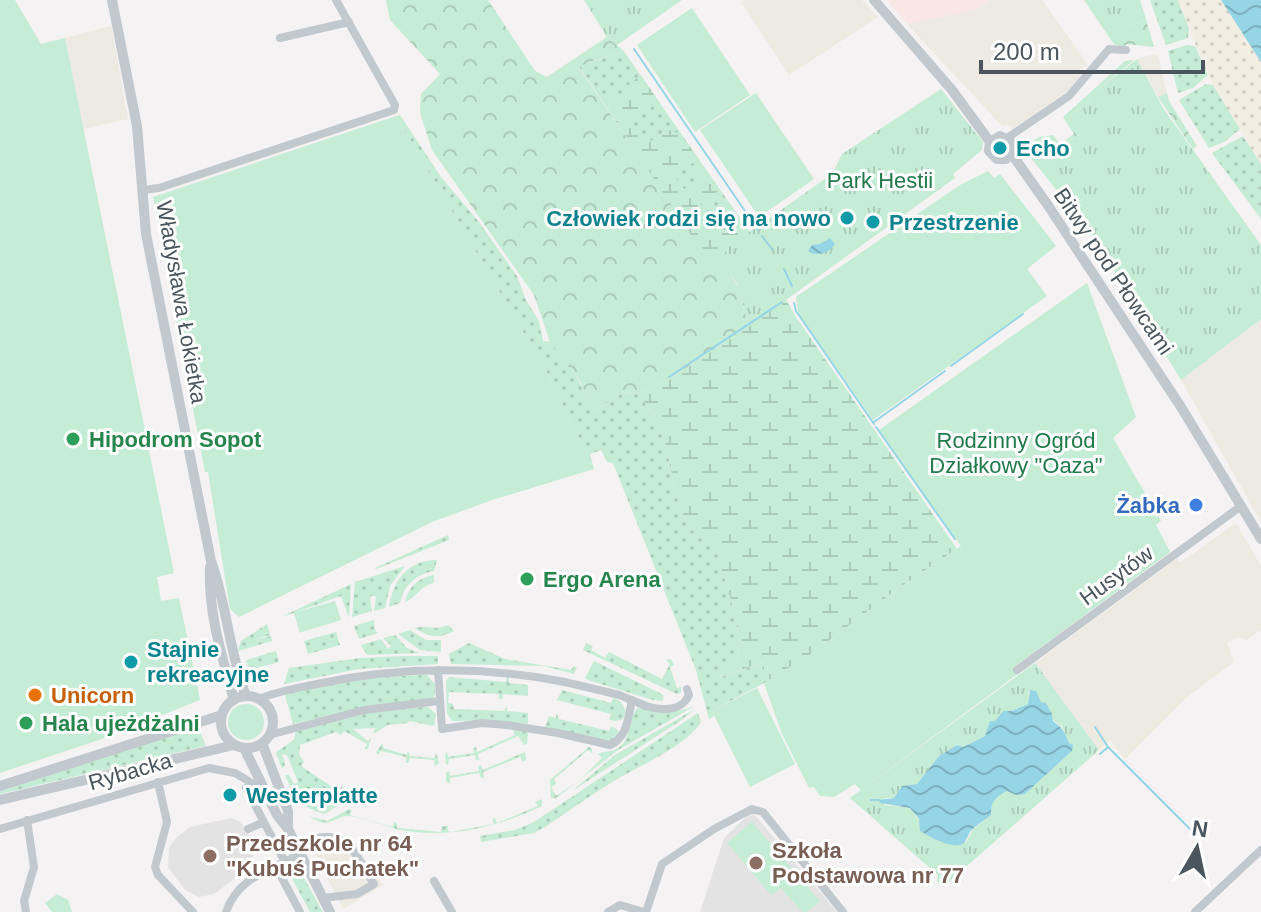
<svg xmlns="http://www.w3.org/2000/svg" width="1261" height="912" font-family="Arial,sans-serif">
<style>
.commercial{fill:#edeae2}
.education{fill:#e4e3e3}
.medical{fill:#fae7e5}
.grass{fill:url(#grass-dots)}
.forest{fill:url(#forest-crowns)}
.wetland{fill:url(#wetland-marsh)}
.sand{fill:url(#sand-dots)}
.park{fill:url(#park-tufts);fill-rule:evenodd}
.garden{fill:#c5ecd4}
.water{fill:url(#water-waves)}
.lines{fill:none;stroke-linecap:round;stroke-linejoin:round}
.stream{stroke:#96d5e6;stroke-width:2}
.minor{stroke:#c1c9cf;stroke-width:8}
.tertiary{stroke:#c1c9cf;stroke-width:10}
.culture-dot{fill:#0f9aa8;stroke:#fff;stroke-width:3}
.leisure-dot{fill:#2e9e5b;stroke:#fff;stroke-width:3}
.shop-dot{fill:#3f7fe0;stroke:#fff;stroke-width:3}
.food-dot{fill:#e8710a;stroke:#fff;stroke-width:3}
.education-dot{fill:#8d6e63;stroke:#fff;stroke-width:3}
.labels{text-anchor:middle;stroke-width:6;stroke-linejoin:round;paint-order:stroke}
.culture-label{font-size:22px;font-weight:bold;fill:#0d838f;stroke:#fff;text-anchor:start}
.park-label{font-size:22px;fill:#207a4c;stroke:#fff}
.street-label{font-size:22px;fill:#4b555d;stroke:#fff}
.leisure-label{font-size:22px;font-weight:bold;fill:#27864d;stroke:#fff;text-anchor:start}
.shop-label{font-size:22px;font-weight:bold;fill:#366cbe;stroke:#fff;text-anchor:end}
.food-label{font-size:22px;font-weight:bold;fill:#c56008;stroke:#fff;text-anchor:start}
.education-label{font-size:22px;font-weight:bold;fill:#785e54;stroke:#fff;text-anchor:start}
</style>
<defs>
<pattern id="grass-dots" width="8" height="8" patternUnits="userSpaceOnUse" patternTransform="scale(2)"><rect width="8" height="8" fill="#c5ecd4"/><path d="M2 2h.1M6 6h.1" fill="none" stroke="#abccb8" stroke-width="1.8" stroke-linecap="round"/></pattern>
<pattern id="forest-crowns" width="20" height="18" patternUnits="userSpaceOnUse" patternTransform="scale(2)"><rect width="20" height="18" fill="#c5ecd4"/><path d="M2 6a3 3 0 1 1 6 0M12 15a3 3 0 1 1 6 0" fill="none" stroke="#abccb8"/></pattern>
<pattern id="wetland-marsh" width="20" height="14" patternUnits="userSpaceOnUse" patternTransform="scale(2)"><rect width="20" height="14" fill="#c5ecd4"/><path d="M1 5h8M5 5V1M11 12h8M15 12V8" fill="none" stroke="#abccb8"/></pattern>
<pattern id="sand-dots" width="8" height="8" patternUnits="userSpaceOnUse" patternTransform="scale(2)"><rect width="8" height="8" fill="#f3eee4"/><path d="M2 2h.1M6 6h.1" fill="none" stroke="#d2cec6" stroke-width="1.8" stroke-linecap="round"/></pattern>
<pattern id="park-tufts" width="24" height="20" patternUnits="userSpaceOnUse" patternTransform="scale(2)"><rect width="24" height="20" fill="#c5ecd4"/><path d="M3 7l-1-3M5 7V3M7 7l1-3M15 17l-1-3M17 17v-4M19 17l1-3" fill="none" stroke="#abccb8"/></pattern>
<pattern id="water-waves" width="16" height="10" patternUnits="userSpaceOnUse" patternTransform="scale(2)"><rect width="16" height="10" fill="#96d5e6"/><path d="M0 5q4-4 8 0t8 0" fill="none" stroke="#7cb0be"/></pattern>
</defs>
<rect width="100%" height="100%" fill="#f4f2f2"/>
<path class="commercial" d="M744 0H862L878 17 789 75 741 2Z
M989 0H1042L1088 65 1080 70 1082 74 1068 91 1013 128 1010 125 1002 126 907 24 975 10Z
M111 26 128 119 83 129 65 38Z
M1154 54 1158 56 1167 93 1158 97 1137 59Z
M1261 319V522L1181 380Z
M1236 523 1261 566V630L1246 640 1238 637 1227 643 1234 662 1186 698 1125 759 1110 740 1099 750 1035 663 1177 559 1180 563Z
M326 838 355 844 383 885 343 909 310 845Z"/>
<path class="education" d="M754 814 837 912H700L724 838 748 815Z
M231 818 240 822 248 832 253 854 250 867 214 894 199 897 185 890 168 867 169 848 175 839 190 827Z"/>
<path class="medical" d="M887 0H989L975 10 907 24Z"/>
<path class="grass" d="M1150 0H1178L1189 28 1188 38 1166 45Z
M1187 45 1195 46 1208 75 1193 88 1178 93 1168 51Z
M623 50 744 224 714 234 699 216 665 193 579 67C593 59 609 59 623 50Z
M1206 84 1213 85 1240 129 1224 142 1209 148 1179 100Z
M400 115 441 177 479 222 517 276 526 300 539 321 543 341 550 342C570 362 582 384 593 411L624 392 638 393C646 405 655 417 661 431 677 472 669 525 715 547 724 580 745 630 737 662L719 672 721 677 765 662 764 683 712 711 714 716 709 719 696 670 613 463 607 462 601 450 590 454 594 469 546 371 396 116Z
M1243 136 1261 164V219L1212 153Z
M448 535 449 540 376 569 375 568Z
M437 560 434 571C416 574 404 585 400 603L389 607C393 580 408 560 437 560Z
M405 566 390 586 385 608 374 611 376 597 372 595 370 598 372 611 352 617 355 582Z
M434 575V583C419 586 417 598 405 602 409 586 418 578 434 575Z
M351 584 349 618 341 596 296 612 302 632 300 633 294 613 281 617Z
M374 620 375 630 378 633 359 639 354 626Z
M267 624 270 635 253 640 271 636 272 641 238 651 241 641Z
M448 625 454 631C440 639 428 637 415 628 427 625 436 631 448 625Z
M410 630 426 640H441V652L420 650 398 634Z
M336 632 340 645 308 654 304 641Z
M395 635 407 648 419 653 367 655 361 645 381 639 388 649 391 646 383 638Z
M469 643 505 659 571 670 574 666 577 667 574 674 544 666 451 664 449 654Z
M586 643 593 646 591 650 605 658 609 652 662 679 670 664 666 660 671 659 674 665 670 667 677 688 681 687V692L677 694 583 650Z
M276 651 279 662 249 670 246 660Z
M402 656H438V664L359 669 284 684 289 668 360 658Z
M594 661 662 694 664 698 662 701 653 700 588 680 585 678Z
M427 675 435 684V695L432 699 360 708 293 724 285 695C329 680 381 676 427 675Z
M449 677 506 682 507 677H509V683L528 685V696L503 694 502 699H499V694L449 692 448 703 453 704 454 709 504 711 507 706V711L528 713V724L493 720 452 721 447 713 446 681Z
M562 690 611 703 613 698C623 701 628 709 623 719L616 721 609 720 611 714 557 700Z
M640 706 678 711 693 707 618 750 555 799 551 797 550 780 589 747 592 748V753L588 750 554 779 556 784 551 787 556 796 580 780 602 758 598 754C604 751 612 752 618 748 633 739 626 716 640 706Z
M423 707H428L436 714 434 726 409 721 408 723 388 725 375 733 373 732 376 728 353 729 368 741 371 738 368 749H365L367 744 344 731 341 735 336 732 300 745 299 754 304 762 301 766 338 791 342 786 346 795 340 804 325 814C298 806 296 800 285 775H289L294 784 298 782 287 755 282 754 285 765 282 769 276 752 294 740 296 731 367 713Z
M695 709 680 721 572 791 615 755Z
M557 713 559 719 609 731 611 726 618 730 619 733 616 739 607 742 545 727 549 716 556 718Z
M698 713 701 722C688 744 642 765 619 778 594 793 570 810 545 827L534 833 481 842 480 836 515 830 534 822Z
M198 727 206 746 0 794V791Z
M517 729 528 731 527 744 524 745 518 736 478 754 479 760H476L475 755 449 759 448 765 446 764 445 755 447 752 448 757 474 753 473 748 476 747 477 752 515 735 513 731Z
M383 743V748L407 755 408 750 410 756 435 758 436 753 439 763 435 766 434 760 410 758 408 763H406V757L381 751 378 755 376 752Z
M525 752 526 760 523 762 520 757 483 772 484 778H481L479 773 450 778V784L446 781V773L449 771 450 776 479 771 478 766 481 765 483 770Z
M542 799V806C498 827 450 839 401 830 389 827 356 815 346 816 338 817 332 823 323 823L308 816 327 821 349 809 352 810 350 815 393 827 394 822 397 823V828L441 832 442 826H448V831L451 832 494 824 492 819 495 818 497 823 538 806 535 802Z
M296 864 323 912H310L287 869Z"/>
<path class="forest" d="M386 0H488L535 71 547 77 607 37 623 50C609 59 592 58 579 68L664 192 700 210 699 216 714 234 744 224 750 232 728 247 730 274 741 291 744 311 750 326 671 378 638 393 624 392 593 411 580 381 550 342 534 295 432 150 420 113 421 94 440 74 390 20Z
M1146 19 1154 47 1127 44 1123 47 1114 44 1109 37Z
M1134 60 1090 96 1089 103 1071 115 1081 133 1054 151H1048L1039 137 1053 135 1060 144 1074 134 1063 117 1125 61Z
M1167 93 1169 101 1197 146 1193 149 1158 97Z"/>
<path class="wetland" d="M641 75 659 102 634 119 631 126 646 144 668 130 680 133 698 159 676 175V178L684 189 701 180 695 172 702 165 720 190 701 203C699 217 702 225 714 234L744 224 796 317 957 549 899 588 814 652 764 683V662L721 677 719 672 737 662C745 630 724 580 715 548 669 525 677 472 661 431 655 417 646 405 638 393L671 378 750 326 744 311 741 291 735 279 695 241 602 100 610 97 621 98 626 92 627 86Z"/>
<path class="sand" d="M1178 0H1221L1261 62V164L1208 76Z"/>
<path class="park" d="M584 0H682L617 45 607 37Z
M1084 0H1140L1146 19 1109 37Z
M1137 59 1163 108 1261 245V319L1181 380 1082 219 1077 216 1027 153 1028 145 1039 137 1048 151H1054L1080 134 1071 115 1089 103 1090 96Z
M941 89 983 142 982 150 953 174 955 178 750 326C745 313 745 299 739 287 734 276 724 271 721 260L728 247 832 174 842 154Z
M1035 663 1099 750 943 887 937 881 938 875 850 798ZM1029 691C1045 698 1046 719 1062 726L1072 751 1025 794 1007 791C995 798 991 801 991 815L974 828 966 842C931 849 928 831 910 808L884 805 885 798H894L902 786 917 784 939 756 957 745 963 747 985 736 1003 711H1010L1028 704Z
M57 894 68 900 72 912H52L45 903Z"/>
<path class="garden" d="M0 0H15L41 44 65 38 174 573 157 577 161 601 179 598 200 700 102 739 0 773Z
M692 8 750 95 695 132 637 45Z
M756 93 814 179 759 217 700 130Z
M396 116 546 371 594 469 492 500 432 522 239 617 230 609 208 472H205L153 197Z
M988 171 994 178 1000 174 1056 246 1027 269 1047 296 873 420 798 313 796 297 960 185Z
M1087 283 1136 417 1113 438 1161 521 1156 525 1170 552 1014 667 1019 673 861 790 855 784 834 797 820 796 814 787 809 788 782 734 764 683 814 652 899 588 961 546 879 430Z
M335 601 341 620 302 632 296 612Z
M757 688 795 764 750 787 712 711Z
M228 722a18 18 0 1 1 36 0a18 18 0 1 1-36 0Z
M752 822 820 901 807 912H802L781 888 771 895 727 843Z"/>
<path class="water" d="M1221 0H1261V62Z
M830 238 835 244C830 253 816 257 808 251L812 245 820 244Z
M1030 690 1036 691 1041 702 1046 703 1052 714 1053 721C1063 728 1064 731 1069 743L1073 745 1072 751 1025 794 1016 795 1007 791C995 798 991 801 991 815 985 820 976 825 970 832 969 834 965 842 964 843 953 851 929 836 920 831L919 819 910 808 880 803 879 800 894 798 902 786 917 784 939 756 957 745 963 747 985 736 990 721H995L1003 711H1011L1028 704Z"/>
<g class="lines">
<path class="stream" d="M634 49 758 230
M762 236 772 249
M784 269 792 286
M794 303 796 311 874 424
M951 366 1023 314
M669 377 782 302
M874 422 945 371
M876 427 955 539
M1095 727 1108 747 1197 836
M1100 754 1108 747
M871 800H879"/>
<path class="minor" d="M280 38 349 22
M1007 138 1069 96 1109 49 1126 50
M142 190 159 188 394 110 395 105 336 0
M438 670 442 729 482 723 506 725 558 733 610 745C628 737 628 717 632 700
M1017 670 1237 509
M259 699C277 691 298 688 317 684 397 667 479 666 559 681 579 685 599 690 619 695 633 700 650 710 665 709 677 709 684 705 689 695L687 689
M269 735 364 710 439 701
M158 782 167 822 155 867 158 875 193 912
M246 788 285 862
M0 829 209 768 235 773 265 791
M248 829 264 822
M295 844C347 826 349 844 374 884L357 894 323 898
M276 867 300 912
M434 881 452 912
M26 912 24 901 34 867 27 820
M226 912C238 877 269 871 300 854
M608 912 620 905 644 912
M646 912 662 864 714 829 752 809 763 812 843 912
M1195 912 1261 850"/>
<path class="tertiary" d="M112 0 137 126 146 234 211 561C227 605 229 652 246 696
M874 0 952 90 990 142
M1011 153 1006 159H997L989 151 990 142 1000 136 1010 141 1011 153 1047 204 1181 407 1261 539
M210 567C208 613 222 656 234 700
M221 722a26 26 0 1 1 52 0a26 26 0 1 1-52 0Z
M262 743 288 811V829
M244 748 277 815 288 829 330 912
M0 786 222 715
M0 800 234 745"/>
</g>
<g class="culture-dot">
<circle cx="1000" cy="148" r="8"/>
<circle cx="847" cy="218" r="8"/>
<circle cx="873" cy="222" r="8"/>
<circle cx="131" cy="662" r="8"/>
<circle cx="230" cy="795" r="8"/>
</g>
<g class="leisure-dot">
<circle cx="73" cy="439" r="8"/>
<circle cx="527" cy="579" r="8"/>
<circle cx="26" cy="723" r="8"/>
</g>
<circle class="shop-dot" cx="1196" cy="505" r="8"/>
<circle class="food-dot" cx="35" cy="695" r="8"/>
<g class="education-dot">
<circle cx="210" cy="856" r="8"/>
<circle cx="756" cy="863" r="8"/>
</g>
<g class="labels">
<g class="culture-label">
<text x="1016" y="156">Echo</text>
<text x="831" y="226" text-anchor="end">Człowiek rodzi się na nowo</text>
<text x="889" y="230">Przestrzenie</text>
<text x="147" y="657">Stajnie<tspan x="147" dy="25">rekreacyjne</tspan></text>
<text x="246" y="803">Westerplatte</text>
</g>
<g class="park-label">
<text x="880" y="188">Park Hestii</text>
<text x="1016" y="448">Rodzinny Ogród<tspan x="1016" dy="25">Działkowy "Oaza"</tspan></text>
</g>
<g class="street-label">
<text transform="translate(1114 271) rotate(56)" y="8">Bitwy pod Płowcami</text>
<text transform="translate(182 302) rotate(80)" y="8">Władysława Łokietka</text>
<text transform="translate(1116 575) rotate(-36)" y="8">Husytów</text>
<text transform="translate(130 771) rotate(-16)" y="8">Rybacka</text>
</g>
<g class="leisure-label">
<text x="89" y="447">Hipodrom Sopot</text>
<text x="543" y="587">Ergo Arena</text>
<text x="42" y="731">Hala ujeżdżalni</text>
</g>
<g class="shop-label">
<text x="1180" y="513">Żabka</text>
</g>
<g class="food-label">
<text x="51" y="703">Unicorn</text>
</g>
<g class="education-label">
<text x="226" y="851">Przedszkole nr 64<tspan x="226" dy="25">"Kubuś Puchatek"</tspan></text>
<text x="772" y="858">Szkoła<tspan x="772" dy="25">Podstawowa nr 77</tspan></text>
</g>
</g>
<g transform="translate(1197 848) rotate(9)" stroke="#ffffff" stroke-width="6" paint-order="stroke">
<path d="M0-6L14 30L0 20L-14 30Z" fill="#4b555d"/>
<text y="-12" font-size="22" font-weight="bold" text-anchor="middle" fill="#4b555d">N</text>
</g>
<path d="M981 60v12h222v-12" fill="none" stroke="#4b555d" stroke-width="4"/>
<text x="993" y="60" font-size="24" fill="#4b555d" stroke="#ffffff" stroke-width="6" paint-order="stroke">200 m</text>
</svg>
